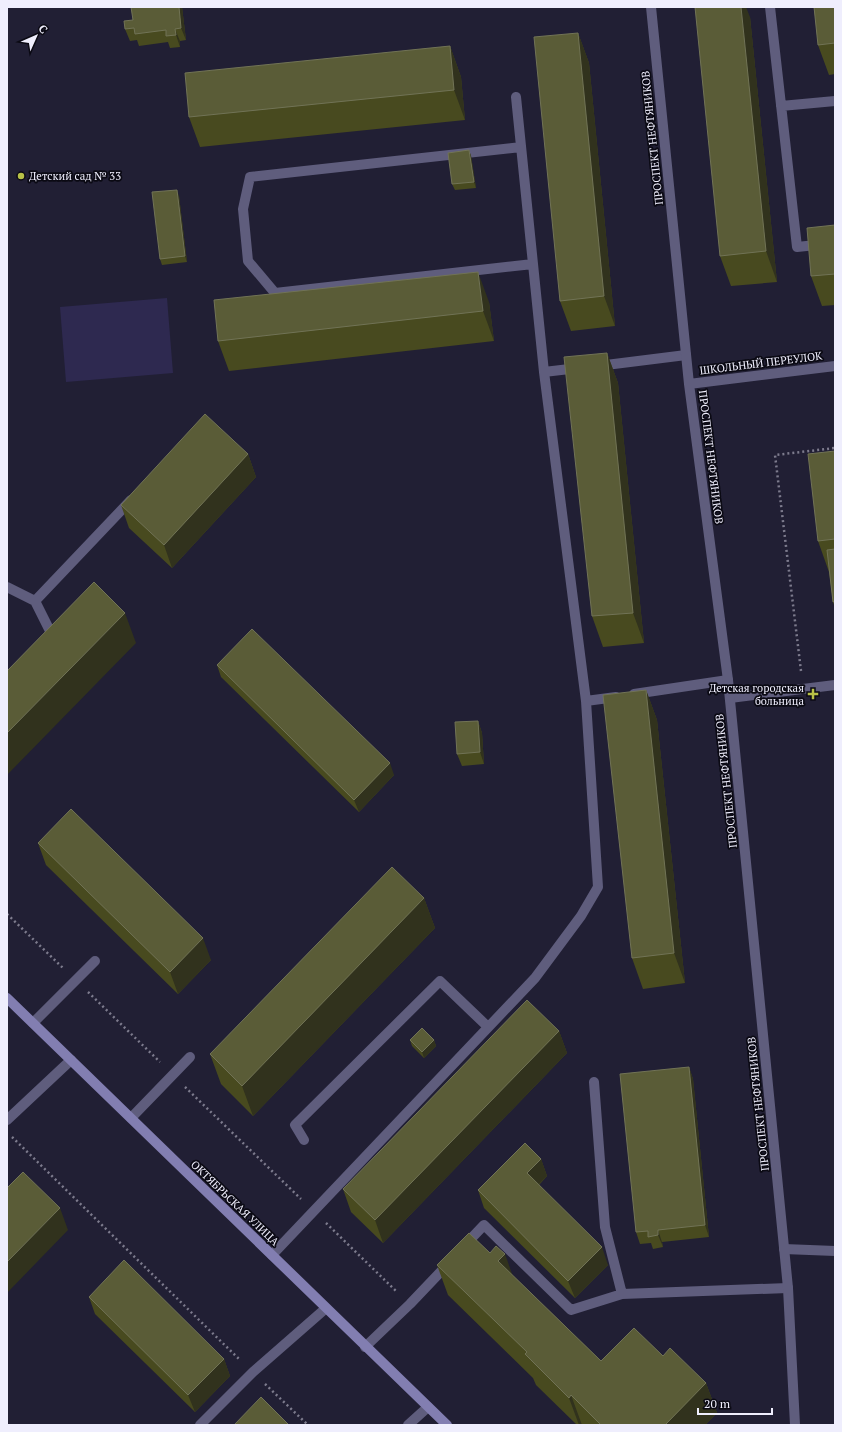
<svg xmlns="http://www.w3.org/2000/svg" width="842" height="1432" font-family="'PT Serif',serif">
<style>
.green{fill:#2e2950}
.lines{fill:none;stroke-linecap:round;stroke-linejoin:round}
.path{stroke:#7d7b8d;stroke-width:2.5;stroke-dasharray:2 3;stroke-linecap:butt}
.lane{stroke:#5f5d7d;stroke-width:10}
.street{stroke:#5f5d7d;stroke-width:10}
.secondary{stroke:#827eb1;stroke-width:10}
.wall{fill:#484a1f}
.shaded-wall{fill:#31321d}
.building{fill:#5a5c37;stroke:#717356}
.poi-dot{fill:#b8c147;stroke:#0b0a14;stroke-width:1.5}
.labels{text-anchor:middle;stroke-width:3.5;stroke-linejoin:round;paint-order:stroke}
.street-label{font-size:11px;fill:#efeefd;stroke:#0b0a14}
.poi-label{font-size:11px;fill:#efeefd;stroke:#0b0a14;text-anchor:start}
</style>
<rect width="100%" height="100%" fill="#211f34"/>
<path class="green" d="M167 298 173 373 66 382 60 307Z"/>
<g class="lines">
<path class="path" d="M801 671 775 455 835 448
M7 914 63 968
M88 992 160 1062
M185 1087 301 1199
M12 1137 240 1360
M326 1223 397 1292
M265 1384 308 1425"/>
<path class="lane" d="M770 7 797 247 835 243
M781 106 835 101
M521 147 250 177 243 209 248 261 275 293 533 264
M598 366 686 355
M544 372 578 368
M7 587 35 601 131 500
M35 601 51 633 46 640
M634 694 728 680
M730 698 835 685
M586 701 616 697
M33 1023 95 961
M594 1082 605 1227 622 1294
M131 1118 190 1057
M7 1120 71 1060
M304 1140 295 1125 440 981 488 1027
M464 1246 484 1225 571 1310 622 1294 788 1288
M784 1249 835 1251
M272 1255 535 978 581 916 598 887 586 701 544 372 516 97
M365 1347 410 1304 449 1263
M200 1425 253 1372 325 1309
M408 1425 428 1407"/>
<path class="street" d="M651 7 689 384 728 680 788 1288 795 1425
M689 384 835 366"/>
<path class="secondary" d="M7 998 447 1425"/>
</g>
<path class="wall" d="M182 7 186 40 180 41V47L170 48 168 42 139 46 137 40 130 41 125 29 133 20Z
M835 7V74L829 75 818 45Z
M750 17 777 282 731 286 720 256Z
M578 33 589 63 615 326 571 331 560 301Z
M450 46 461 77 465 120 200 147 189 117Z
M469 150 471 156 476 188 455 190 452 184Z
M179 196 187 262 162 265 160 259Z
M835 225V305L822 306 811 276Z
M489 302 494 341 229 371 218 341Z
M607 353 618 383 644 643 603 647 592 616Z
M835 451V608L833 602 829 571V572L818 541Z
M248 454 256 477 172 568 129 528 121 505Z
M217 665 394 775 359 812 221 677Z
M646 690 657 720 685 983 643 989 632 958Z
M478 721 482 733 484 764 462 766 457 754Z
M38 843 211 960 178 994 46 865Z
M424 898 435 928 253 1116 221 1084 210 1054Z
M559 1031 567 1053 383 1243 351 1212 343 1189Z
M410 1040H434L436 1046 424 1058 412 1046Z
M689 1067 693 1079 709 1237 662 1242 663 1247 653 1249 651 1243 640 1244 636 1232Z
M541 1159 547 1176 539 1185 608 1265 575 1298 484 1208 478 1190Z
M437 1265 512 1275 601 1361 663 1356 706 1383 717 1413 705 1425H577L536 1385 533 1378 448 1295Z
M89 1297 224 1359 230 1376 195 1412 95 1314Z"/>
<path class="shaded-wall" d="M179 7H182L186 40 181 28Z
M741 7H746L750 17 777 282 766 251Z
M175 29 180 41V47L176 35Z
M578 33 589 63 615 326 604 296Z
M450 46 461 77 465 120 454 90Z
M469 150 471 156 476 188 474 182Z
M177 190 179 196 187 262 185 256Z
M478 272 489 302 494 341 483 311Z
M607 353 618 383 644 643 633 613Z
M248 454 256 477 172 568 164 545Z
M125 613 136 643 7 775V733Z
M646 690 657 720 685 983 674 953Z
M478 721 482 733 484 764 480 752Z
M390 763 394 775 359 812 354 800Z
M424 898 435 928 253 1116 242 1086Z
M203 938 211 960 178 994 170 972Z
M559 1031 567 1053 383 1243 375 1220Z
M434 1040 436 1046 424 1058 422 1052Z
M689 1067 693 1079 709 1237 705 1225Z
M541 1159 547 1176 533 1190 527 1173Z
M60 1208 68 1230 7 1293V1262Z
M658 1230 662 1242 663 1247 658 1235Z
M602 1247 608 1265 575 1298 568 1281Z
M505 1254 516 1285 498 1261Z
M224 1359 230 1376 195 1412 188 1395Z
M706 1383 717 1413 705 1425H665Z
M571 1395 582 1425H579L569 1398Z"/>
<path class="building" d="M131 7H179L181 28 175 29 176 35 166 36V30L135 34 134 28 125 29 124 21 133 20Z
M695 7H741L766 251 720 256Z
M814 7H835V43L818 45Z
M578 33 604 296 560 301 534 37Z
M450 46 454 90 189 117 185 73Z
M469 150 474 182 452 184 448 153Z
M177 190 185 256 160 259 152 192Z
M835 225V274L811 276 807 228Z
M478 272 483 311 218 341 214 300Z
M607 353 633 613 592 616 564 357Z
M205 414 248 454 164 545 121 505Z
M835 451V539L818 541 808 454Z
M835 549V601L833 602 827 550Z
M94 582 125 613 7 733V671Z
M252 629 390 763 354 800 217 665Z
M646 690 674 953 632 958 603 695Z
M478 721 480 752 457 754 455 722Z
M71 809 203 938 170 972 38 843Z
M392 867 424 898 242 1086 210 1054Z
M527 1000 559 1031 375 1220 343 1189Z
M422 1028 434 1040 422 1052 410 1040Z
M689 1067 705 1225 658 1230V1235L648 1237V1231L636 1232 620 1074Z
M525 1143 541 1159 527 1173 602 1247 568 1281 478 1190Z
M23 1172 60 1208 7 1262V1188Z
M469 1233 490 1253 496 1246 505 1254 498 1261 601 1361 634 1328 663 1356 670 1348 706 1383 665 1425H601L571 1395 569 1398 525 1354 527 1352 437 1265Z
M124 1260 224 1359 188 1395 89 1297Z
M261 1397 289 1425H234Z"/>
<g class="poi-dot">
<circle cx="21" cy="176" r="4"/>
<path d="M811 688h4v4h4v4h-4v4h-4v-4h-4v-4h4z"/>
</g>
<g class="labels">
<g class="street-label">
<text transform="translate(652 138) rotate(-96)" y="4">ПРОСПЕКТ НЕФТЯНИКОВ</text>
<text transform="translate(761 363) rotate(-7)" y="4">ШКОЛЬНЫЙ ПЕРЕУЛОК</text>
<text transform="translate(711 457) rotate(83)" y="4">ПРОСПЕКТ НЕФТЯНИКОВ</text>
<text transform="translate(726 781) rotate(-96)" y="4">ПРОСПЕКТ НЕФТЯНИКОВ</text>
<text transform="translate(758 1104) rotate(-96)" y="4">ПРОСПЕКТ НЕФТЯНИКОВ</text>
<text transform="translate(235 1203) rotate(44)" y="4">ОКТЯБРЬСКАЯ УЛИЦА</text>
</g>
<g class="poi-label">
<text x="29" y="180">Детский сад № 33</text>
<text x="804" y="692" text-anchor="end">Детская городская<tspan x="804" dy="13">больница</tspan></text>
</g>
</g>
<rect width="842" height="1432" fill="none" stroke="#efeefd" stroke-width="16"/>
<g transform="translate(36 36) rotate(45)" stroke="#0b0a14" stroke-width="3" paint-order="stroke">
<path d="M0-3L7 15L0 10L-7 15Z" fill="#efeefd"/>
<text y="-6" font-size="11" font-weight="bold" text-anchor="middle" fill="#efeefd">С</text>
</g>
<path d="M698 1408v6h74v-6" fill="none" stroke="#efeefd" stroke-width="2"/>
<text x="704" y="1408" font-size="12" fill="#efeefd" stroke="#0b0a14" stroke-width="3" paint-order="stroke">20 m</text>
</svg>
